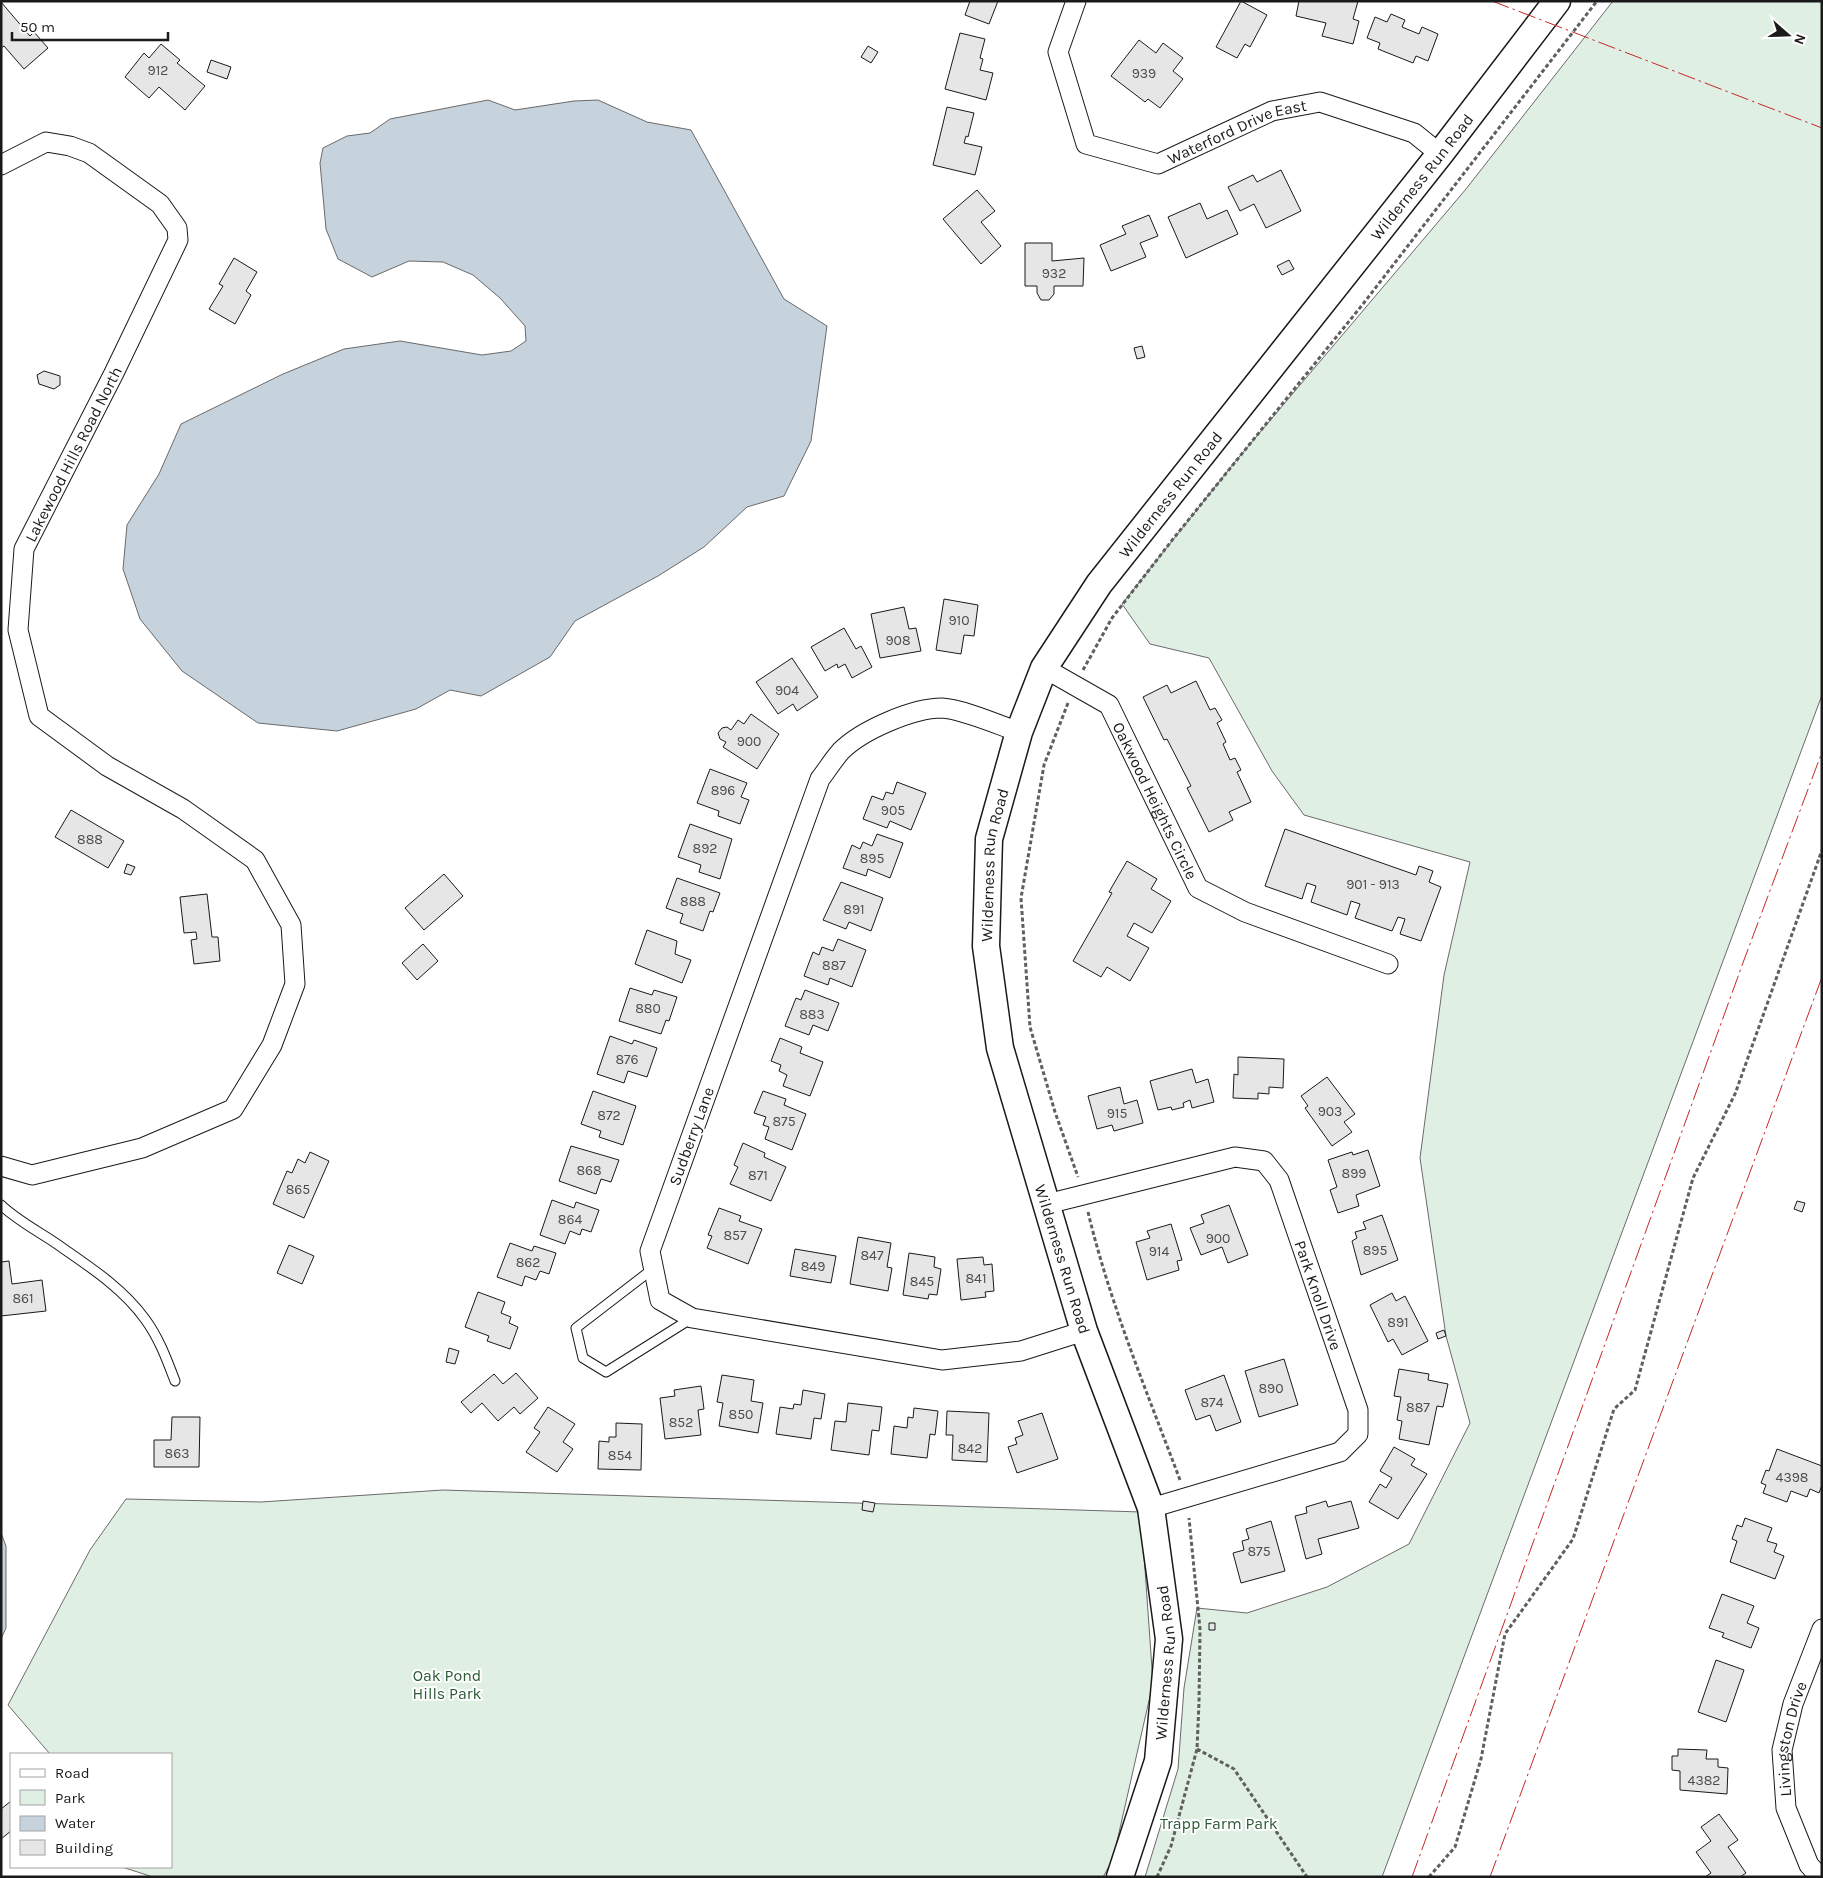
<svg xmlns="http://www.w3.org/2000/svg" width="1823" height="1878" font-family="Karla,sans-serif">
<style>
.green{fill:#e0efe3;stroke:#6a6a6a}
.water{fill:#c6d2dc;stroke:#6a6a6a}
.building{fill:#e6e6e6;stroke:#1a1a1a}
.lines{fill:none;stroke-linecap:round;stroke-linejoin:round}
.lane-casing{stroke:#1a1a1a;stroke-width:11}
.street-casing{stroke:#1a1a1a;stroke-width:21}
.secondary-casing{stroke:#1a1a1a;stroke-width:29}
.path{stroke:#5f5f5f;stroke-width:3;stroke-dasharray:4 2.5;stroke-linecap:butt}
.lane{stroke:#fff;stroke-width:9}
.street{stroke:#fff;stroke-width:19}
.secondary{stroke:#fff;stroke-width:26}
.power{stroke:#c62828;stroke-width:1;stroke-dasharray:18 4 2.5 4;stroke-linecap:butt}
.labels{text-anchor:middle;stroke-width:4;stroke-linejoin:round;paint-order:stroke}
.number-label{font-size:14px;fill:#4d4d4d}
.street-label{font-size:16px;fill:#1a1a1a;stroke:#fff}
.park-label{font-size:16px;fill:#2b5a34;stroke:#fff}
</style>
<rect width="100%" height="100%" fill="#fff"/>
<path class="green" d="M1613 1H1822V695L1382 1877H1145L1178 1769 1184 1688 1197 1608 1247 1613 1327 1587 1409 1544 1470 1423 1446 1336 1420 1158 1444 975 1470 862 1304 815 1272 771 1209 658 1150 644 1122 604 1234 463 1466 189Z
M443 1490 1141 1512 1153 1683 1113 1859 1103 1877H153L122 1867H171V1754H50L8 1705 90 1550 126 1499 261 1502Z"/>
<path class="water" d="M488 100 515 110 574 101 598 100 647 122 691 130 784 299 827 326 811 441 784 496 747 507 704 547 658 576 575 621 550 657 481 696 450 690 416 709 337 731 258 723 182 671 140 619 123 569 127 525 159 474 181 424 283 374 344 349 400 341 482 355 511 351 526 341 525 326 500 298 473 275 443 262 409 261 372 277 338 259 326 229 320 163 323 148 347 136 370 133 390 119Z
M1 1533 6 1546V1628L1 1639Z"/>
<path class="building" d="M970 1H998L989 24 965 15Z
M1241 1 1267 15 1250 47 1245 44 1237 58 1216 47Z
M1299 1H1358L1353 19 1359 21 1353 44 1322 36 1326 23 1296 16Z
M1 2 30 36 34 32 48 48 24 69 4 46 1 48Z
M1391 14 1405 20 1402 27 1419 34 1422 27 1438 34 1428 61 1416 56 1413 63 1378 49 1380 43 1367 38 1375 17 1387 22Z
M960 33 985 39 980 58 983 59 980 70 993 73 986 100 945 89Z
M1139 40 1156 53 1163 43 1183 58 1173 71 1183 79 1160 108 1148 99 1145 102 1111 76Z
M161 44 180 60 177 63 205 86 185 110 159 87 149 98 125 77 144 53 149 58Z
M868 46 878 52 871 63 861 57Z
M211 60 231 67 227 79 207 72Z
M947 107 974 113 968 137 966 136 964 143 982 147 975 175 933 165Z
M1281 170 1301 211 1266 228 1254 204 1240 211 1228 187 1253 175 1257 182Z
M977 190 995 211 981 222 1001 246 981 264 943 219Z
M1200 203 1207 219 1227 210 1238 234 1186 258 1168 217Z
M1149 215 1158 236 1140 243 1146 257 1111 271 1100 245 1126 234 1122 226Z
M1025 243H1052V261L1084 258 1083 286H1054V294L1049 300H1041L1037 293V286H1025Z
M234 258 257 272 246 291 251 295 235 324 209 309 223 286 219 284Z
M1289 260 1294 269 1282 275 1277 266Z
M1142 346 1145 357 1137 359 1134 348Z
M44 371 60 376V385L54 389 39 384 37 375Z
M944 599 978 605 974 636 964 635 961 654 936 650Z
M904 607 909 629 916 628 921 651 880 658 871 614Z
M844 628 856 649 861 646 872 667 852 678 845 664 838 668 837 664 825 671 811 647Z
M792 658 818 697 797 711 793 704 778 714 756 682Z
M1196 681 1210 710 1215 708 1222 720 1217 723 1226 742 1223 744 1230 760 1235 758 1241 770 1237 772 1251 802 1229 812 1233 820 1209 832 1187 788 1191 786 1167 739 1164 740 1143 697 1167 685 1171 693Z
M751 714 779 734 757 769 723 747 726 742 720 739 718 733 722 728 727 727 731 730 738 720 744 724Z
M710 769 747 783 741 797 749 800 740 824 718 816 719 811 697 803Z
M897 782 926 793 911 830 890 821 887 828 863 819 872 796 883 800 886 792 893 794Z
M71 810 124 841 108 868 55 837Z
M690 824 732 839 720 879 699 872 701 865 678 857Z
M1285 829 1416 875 1419 866 1433 871 1429 882 1441 887 1421 941 1400 934 1405 919 1398 917 1392 931 1355 918 1360 904 1351 901 1347 915 1311 902 1316 886 1307 883 1302 899 1265 886Z
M877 834 903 843 890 878 868 869 866 876 843 868 852 845 860 849 863 842 872 846Z
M1127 861 1157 879 1151 889 1171 901 1152 933 1134 923 1127 936 1149 948 1130 981 1107 967 1101 977 1073 961 1112 893 1109 892Z
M127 864 135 867 131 875 124 873Z
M444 874 463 896 424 930 405 908Z
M677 878 720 893 713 912 710 911 703 931 680 923 683 914 666 908Z
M841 882 883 898 871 931 849 922 846 929 823 920Z
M207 894 212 937H218L220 961 194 964 191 940 197 939 196 932 184 933 180 897Z
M647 930 677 941 675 954 691 960 682 983 635 964Z
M838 939 866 950 852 987 830 978 828 985 804 976 813 952 819 955 822 947 833 951Z
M423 944 438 961 417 980 402 963Z
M630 988 652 995 654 990 677 997 669 1021 666 1020 661 1034 619 1021Z
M805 990 839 1003 828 1031 813 1025 809 1035 785 1026 796 998 801 1000Z
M610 1036 632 1044 634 1040 657 1048 647 1077 628 1071 624 1083 597 1074Z
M780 1038 802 1047 800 1053 823 1062 810 1096 783 1086 787 1075 779 1071 781 1065 771 1061Z
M1238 1057 1284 1059 1283 1088 1269 1087V1094L1258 1093V1099L1233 1098 1234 1074 1238 1075Z
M1192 1069 1196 1083 1208 1079 1214 1102 1192 1108 1190 1100 1183 1103 1184 1107 1172 1110 1171 1107 1158 1110 1150 1081Z
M1327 1077 1355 1114 1344 1122 1352 1132 1332 1146 1305 1108 1308 1106 1301 1096Z
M1120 1087 1124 1104 1137 1100 1143 1123 1114 1131 1112 1125 1097 1129 1088 1096Z
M593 1091 636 1106 623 1145 599 1137 601 1131 581 1124Z
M763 1091 786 1099 784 1105 806 1114 792 1150 765 1139 769 1127 763 1125 766 1117 754 1113Z
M743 1143 765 1153 764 1157 786 1167 771 1201 730 1184 738 1167 734 1165Z
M571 1146 619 1160 611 1182 601 1179 596 1194 559 1181Z
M1368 1150 1380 1186 1356 1195 1359 1206 1338 1213 1330 1190 1337 1187 1328 1160 1352 1152 1353 1155Z
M310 1152 329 1161 304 1218 273 1204 287 1171 292 1173 298 1159 305 1163Z
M552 1200 574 1208 576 1202 599 1210 591 1232 582 1229 580 1235 570 1231 565 1244 540 1235Z
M1797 1201 1805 1203 1802 1212 1794 1209Z
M1229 1205 1248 1255 1228 1263 1222 1247 1201 1255 1190 1228 1204 1223 1201 1215Z
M719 1208 741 1216 739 1221 762 1229 748 1264 707 1248 712 1236 708 1235Z
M1382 1215 1398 1260 1361 1275 1352 1241 1357 1238 1355 1232 1366 1229 1363 1222Z
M1171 1224 1182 1260 1177 1261 1179 1270 1147 1280 1136 1242 1150 1238 1147 1231Z
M858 1237 891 1243 887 1267 892 1268 888 1291 850 1284Z
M510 1243 532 1251 534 1246 556 1253 549 1274 540 1271 536 1280 525 1276 522 1286 497 1277Z
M289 1245 314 1256 302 1284 277 1273Z
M795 1249 836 1256 831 1283 790 1276Z
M909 1253 935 1257 934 1267 941 1269 937 1295 929 1294 928 1299 903 1295Z
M983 1257 984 1265 992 1264 994 1291 985 1292 986 1297 961 1300 957 1259Z
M9 1261 12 1284 42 1280 46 1311 1 1316V1262Z
M478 1292 505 1302 501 1313 511 1317 509 1323 518 1327 510 1349 487 1341 489 1336 465 1327Z
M1392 1293 1396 1301 1405 1296 1428 1341 1402 1355 1393 1339 1388 1342 1370 1305Z
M1444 1330 1446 1336 1438 1339 1436 1333Z
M449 1348 459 1351 455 1364 446 1362Z
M1284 1359 1298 1405 1259 1417 1245 1371Z
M1399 1369 1429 1374 1428 1380 1448 1384 1443 1407 1437 1406 1429 1445 1399 1439 1402 1421 1397 1420 1401 1397 1394 1396Z
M516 1373 538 1398 520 1414 514 1407 498 1421 482 1403 471 1413 461 1402 494 1374 503 1384Z
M722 1375 754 1380 751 1401 763 1403 758 1433 719 1426 723 1403 717 1402Z
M1224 1375 1241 1422 1216 1431 1210 1415 1196 1420 1185 1390Z
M701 1386 704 1409 698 1410 701 1435 665 1439 660 1398 675 1396 674 1390Z
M803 1390 825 1394 821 1419 814 1418 811 1439 776 1434 780 1407 793 1409 794 1404 801 1405Z
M848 1403 882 1407 879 1431 872 1430 869 1455 831 1450 835 1421 846 1422Z
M548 1407 575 1424 563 1442 573 1449 557 1472 526 1452 540 1432 534 1428Z
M914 1408 938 1411 935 1435 930 1434 927 1458 891 1454 894 1426 907 1428 908 1417 913 1418Z
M947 1411 989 1413 987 1462 952 1460 953 1435H946Z
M1042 1413 1058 1459 1017 1473 1008 1447 1017 1444 1015 1438 1023 1435 1018 1421Z
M172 1417H200L199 1467H154V1440H171Z
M616 1423 642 1424 641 1470 598 1469 599 1441 609 1442V1437H616Z
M1394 1447 1415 1459 1411 1465 1427 1474 1398 1519 1369 1502 1380 1484 1386 1488 1392 1478 1380 1471Z
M1777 1449 1822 1466V1485L1819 1493 1810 1489 1807 1497 1791 1491 1787 1502 1763 1493 1766 1485 1761 1483 1766 1470 1769 1471Z
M863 1501 875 1503 873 1512 862 1510Z
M1326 1501 1328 1507 1351 1501 1359 1528 1318 1539 1322 1554 1306 1559 1295 1516 1307 1513 1306 1507Z
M1745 1518 1772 1528 1767 1541 1777 1544 1774 1552 1784 1556 1775 1579 1730 1562 1737 1541 1732 1539 1737 1525 1742 1527Z
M1271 1521 1285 1571 1241 1583 1233 1553 1244 1550 1242 1541 1249 1539 1246 1529Z
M1722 1594 1754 1606 1747 1623 1759 1628 1751 1648 1722 1637 1724 1633 1709 1628Z
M1209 1623H1215V1630H1209Z
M1716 1660 1744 1670 1726 1722 1698 1712Z
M1678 1749 1707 1750 1706 1759H1718V1767L1728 1768 1727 1794 1680 1790V1771L1672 1770V1756H1678Z
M11 1801V1831L1 1839V1809Z
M1719 1814 1738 1840 1728 1847 1746 1873 1740 1877H1705L1711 1873 1696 1852 1711 1841 1701 1827Z"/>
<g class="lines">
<g class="lane-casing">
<path id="lane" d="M1 1205C17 1220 36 1230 54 1242 87 1265 122 1287 145 1319 159 1338 167 1360 175 1381
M654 1268 576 1328 583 1358 606 1372 692 1318"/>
</g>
<g class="street-casing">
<g id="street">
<path id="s1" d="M1076 1 1058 52 1086 144 1158 164 1272 111 1320 102 1414 133 1440 154"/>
<path d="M1 165 46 142 70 146 89 153 160 204 177 228 178 240 114 373 24 549 18 630 39 716 107 766 183 809 255 860 291 925 295 984 272 1045 233 1109 142 1148 32 1175 1 1166"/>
<path id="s2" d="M1044 668 1109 705 1198 888 1245 912 1388 964"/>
<path d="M1019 732C999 725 962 709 942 708 913 708 862 730 841 751 833 760 827 770 820 779L650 1251 660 1300 692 1318 942 1360 1021 1351 1084 1331"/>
<path id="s3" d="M1047 1204 1235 1157 1264 1161 1279 1180 1358 1410V1434L1340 1452 1151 1508"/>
<path id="s4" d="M1820 1877 1809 1865 1786 1808 1782 1750 1793 1704 1822 1629"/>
</g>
</g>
<g class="secondary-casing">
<g id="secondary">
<path id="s5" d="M1120 1877 1158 1761 1169 1639 1151 1508 1084 1331 1000 1048 986 946 989 839 1019 732 1044 668 1099 584 1440 154 1557 1"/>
</g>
</g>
<path class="path" d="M1083 670 1112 618 1173 539 1363 304 1597 1
M1068 703 1044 765 1021 898 1030 1027 1055 1112 1078 1177
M1088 1212C1110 1304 1147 1392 1180 1480
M1197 1749 1234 1769 1307 1877
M1157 1877 1171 1846 1197 1749 1199 1702 1200 1629 1189 1518
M1429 1877 1455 1847 1481 1759 1505 1634 1573 1539 1614 1409 1635 1390 1693 1178 1735 1094 1822 850"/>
<use href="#lane" class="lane"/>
<use href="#street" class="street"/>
<use href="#secondary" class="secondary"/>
<path class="power" d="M1492 1 1822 128
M1412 1877 1744 960 1822 752
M1490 1877 1822 977"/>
</g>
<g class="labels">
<g class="number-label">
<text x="158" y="75">912</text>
<text x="1144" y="78">939</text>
<text x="1054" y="278">932</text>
<text x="959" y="625">910</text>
<text x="898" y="645">908</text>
<text x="787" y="695">904</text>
<text x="749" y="746">900</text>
<text x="723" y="795">896</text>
<text x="893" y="815">905</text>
<text x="90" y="844">888</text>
<text x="705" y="853">892</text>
<text x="872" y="863">895</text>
<text x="1373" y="889">901 - 913</text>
<text x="693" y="906">888</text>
<text x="854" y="914">891</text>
<text x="834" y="970">887</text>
<text x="648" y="1013">880</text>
<text x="812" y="1019">883</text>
<text x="627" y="1064">876</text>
<text x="1330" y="1116">903</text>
<text x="1117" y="1118">915</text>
<text x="609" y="1120">872</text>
<text x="784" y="1126">875</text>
<text x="589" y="1175">868</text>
<text x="1354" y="1178">899</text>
<text x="758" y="1180">871</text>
<text x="298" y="1194">865</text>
<text x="570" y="1224">864</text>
<text x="735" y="1240">857</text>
<text x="1218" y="1243">900</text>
<text x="1375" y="1255">895</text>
<text x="1159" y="1256">914</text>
<text x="872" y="1260">847</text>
<text x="528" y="1267">862</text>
<text x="813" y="1271">849</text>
<text x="976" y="1283">841</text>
<text x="922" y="1286">845</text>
<text x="23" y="1303">861</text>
<text x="1398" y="1327">891</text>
<text x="1271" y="1393">890</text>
<text x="1212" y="1407">874</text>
<text x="1418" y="1412">887</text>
<text x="741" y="1419">850</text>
<text x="681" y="1427">852</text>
<text x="970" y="1453">842</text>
<text x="177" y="1458">863</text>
<text x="620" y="1460">854</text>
<text x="1792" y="1482">4398</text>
<text x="1259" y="1556">875</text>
<text x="1704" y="1785">4382</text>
</g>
<g class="street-label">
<text dy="6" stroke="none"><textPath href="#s1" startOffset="311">Waterford Drive East</textPath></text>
<text dy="6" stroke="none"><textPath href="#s5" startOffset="1871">Wilderness Run Road</textPath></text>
<text transform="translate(73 454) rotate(-63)" y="6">Lakewood Hills Road North</text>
<text dy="6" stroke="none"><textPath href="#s5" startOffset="1466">Wilderness Run Road</textPath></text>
<text dy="6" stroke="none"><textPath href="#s2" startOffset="181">Oakwood Heights Circle</textPath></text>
<text dy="6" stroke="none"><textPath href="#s5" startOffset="1046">Wilderness Run Road</textPath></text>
<text transform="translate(691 1136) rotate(-70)" y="6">Sudberry Lane</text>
<text transform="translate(1063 1259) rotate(73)" y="6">Wilderness Run Road</text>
<text dy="6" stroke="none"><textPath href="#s3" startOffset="369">Park Knoll Drive</textPath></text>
<text dy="6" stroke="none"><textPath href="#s5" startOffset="221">Wilderness Run Road</textPath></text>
<text dy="6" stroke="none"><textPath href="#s4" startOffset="148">Livingston Drive</textPath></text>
</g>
<g class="park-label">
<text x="447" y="1681">Oak Pond<tspan x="447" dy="18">Hills Park</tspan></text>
<text x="1219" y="1829">Trapp Farm Park</text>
</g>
</g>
<rect width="1823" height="1878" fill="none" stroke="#1a1a1a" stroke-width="5"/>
<rect x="10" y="1753" width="162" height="115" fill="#ffffff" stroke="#a3a3a3"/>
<rect x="20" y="1769" width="25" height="8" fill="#ffffff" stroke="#a3a3a3"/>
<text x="55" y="1778" font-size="15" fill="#1a1a1a">Road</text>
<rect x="20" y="1790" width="25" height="15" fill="#e0efe3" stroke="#a3a3a3"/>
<text x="55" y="1803" font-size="15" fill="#1a1a1a">Park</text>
<rect x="20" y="1816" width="25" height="15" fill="#c6d2dc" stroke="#a3a3a3"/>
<text x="55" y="1828" font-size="15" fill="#1a1a1a">Water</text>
<rect x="20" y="1840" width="25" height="15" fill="#e6e6e6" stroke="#a3a3a3"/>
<text x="55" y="1853" font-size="15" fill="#1a1a1a">Building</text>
<g transform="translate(1788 35) rotate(110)" stroke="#ffffff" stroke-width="4" paint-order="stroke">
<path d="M0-4L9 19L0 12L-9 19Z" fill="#1a1a1a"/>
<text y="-8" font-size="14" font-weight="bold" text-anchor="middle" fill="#1a1a1a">N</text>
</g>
<path d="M12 32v8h156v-8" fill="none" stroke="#1a1a1a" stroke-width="2.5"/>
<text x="20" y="32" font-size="15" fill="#1a1a1a" stroke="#ffffff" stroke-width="4" paint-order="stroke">50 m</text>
</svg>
